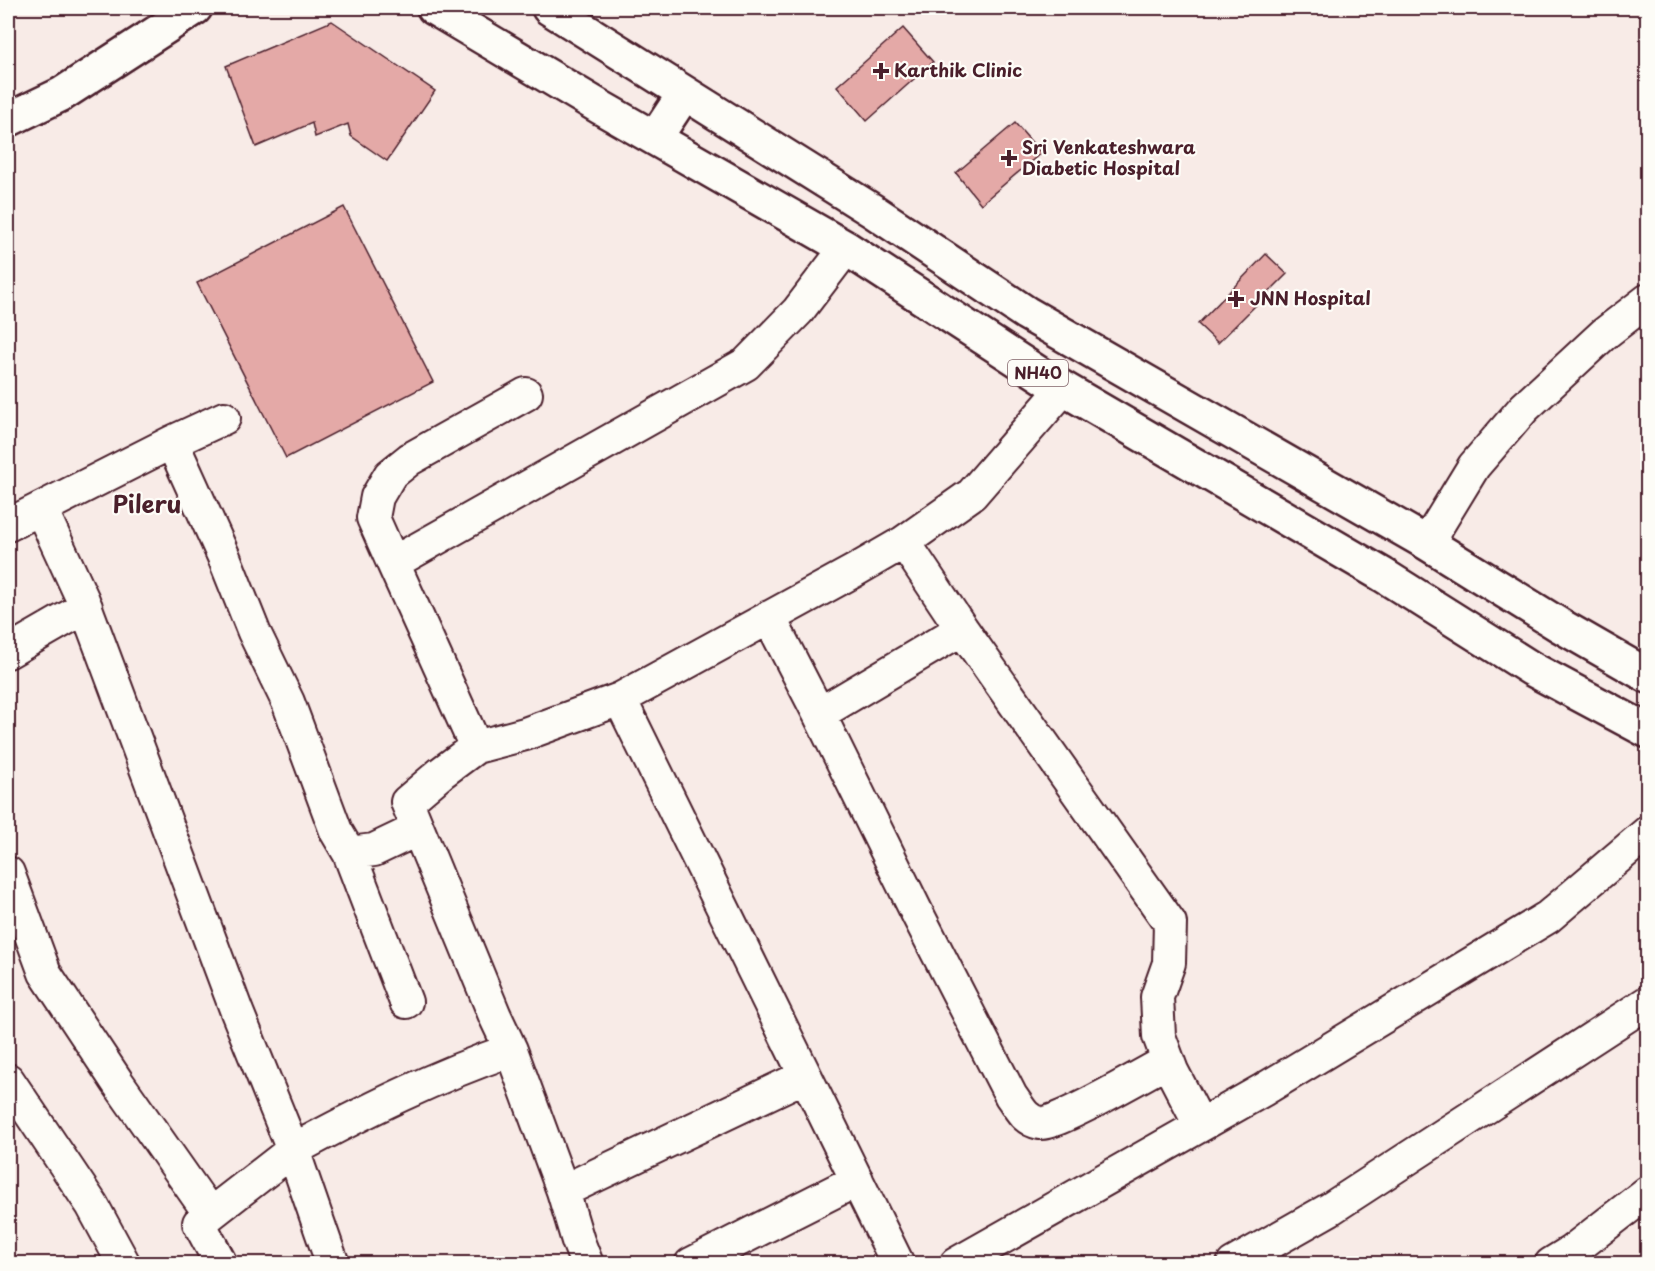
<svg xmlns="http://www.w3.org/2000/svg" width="1655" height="1271" font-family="'Playpen Sans',sans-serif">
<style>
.building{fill:#e4a9a7;stroke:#4a1f2b;stroke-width:1.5}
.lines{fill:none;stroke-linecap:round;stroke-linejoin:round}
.minor-casing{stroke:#4a1f2b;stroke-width:36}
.primary-casing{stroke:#4a1f2b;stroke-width:38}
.trunk-casing{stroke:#4a1f2b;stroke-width:38}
.minor{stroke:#fdfcf7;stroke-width:32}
.primary{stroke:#fdfcf7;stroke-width:33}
.trunk{stroke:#fdfcf7;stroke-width:33}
.poi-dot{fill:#4a1f2b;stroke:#fdfcf7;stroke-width:2}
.labels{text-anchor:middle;stroke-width:4.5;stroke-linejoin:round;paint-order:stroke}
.shield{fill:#fdfcf7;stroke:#806168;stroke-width:1.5}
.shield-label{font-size:16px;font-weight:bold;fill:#4a1f2b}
.poi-label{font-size:18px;font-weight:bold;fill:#4a1f2b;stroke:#fdfcf7;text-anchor:start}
.district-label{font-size:24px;font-weight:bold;fill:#4a1f2b;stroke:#fdfcf7}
</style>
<rect width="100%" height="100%" fill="#f8ebe7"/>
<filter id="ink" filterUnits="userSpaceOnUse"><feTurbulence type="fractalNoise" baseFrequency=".0167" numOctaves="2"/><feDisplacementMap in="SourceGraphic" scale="12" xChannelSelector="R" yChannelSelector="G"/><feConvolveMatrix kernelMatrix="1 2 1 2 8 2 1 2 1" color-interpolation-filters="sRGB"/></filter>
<g filter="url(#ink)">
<path class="building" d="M332 21 435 91 387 161 351 136 348 124 315 137 312 123 256 147 226 66Z
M903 28 933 62 867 121 837 86Z
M1015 123 1041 153 981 204 956 173Z
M344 207 433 382 286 458 197 283Z
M1266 254 1287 274 1218 343 1198 324Z"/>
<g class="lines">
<g class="minor-casing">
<path id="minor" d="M172 442 224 557 254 632 288 702 336 831 349 853 374 850 418 829
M41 509 83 600 237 1012 293 1150C363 1112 435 1076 511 1050
M8 525 172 442 224 418
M904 542 962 629 1170 923 1169 963 1157 997 1159 1036 1172 1071 1200 1125
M1427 543 1474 466 1524 408 1604 334 1648 300
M393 563 373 518 377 497 390 475 410 459 526 394
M769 617 819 714 919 917 1011 1096C1020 1108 1024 1120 1040 1123 1055 1126 1149 1071 1168 1061
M8 652 86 607
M620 699 898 1264
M819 714 962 629
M476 747 393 563 746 364 798 311 846 248
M349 853 406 1002
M8 873 45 973 118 1083 210 1214
M805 1076 563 1191 511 1050 495 1016 407 802 441 773 476 747 525 734 620 699 854 571 904 542 972 494 1063 389
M8 1080 92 1205 124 1264
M563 1191 578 1241 587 1264
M221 1264 199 1223 293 1150 327 1248 333 1264
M691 1264 857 1180
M956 1264 1263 1090 1548 917 1648 832
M1233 1264 1330 1209 1648 1002
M1551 1264 1572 1251 1648 1192"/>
</g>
<g class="primary-casing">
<path id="primary" d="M8 120 62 94 195 8"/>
</g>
<g class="trunk-casing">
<path id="trunk" d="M434 8 600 107 846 248 1047 379 1383 575 1532 669 1648 731
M549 8 873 211 1026 313 1427 543 1561 626 1648 676
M655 138 684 94"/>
</g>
<use href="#minor" class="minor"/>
<use href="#primary" class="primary"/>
<use href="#trunk" class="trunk"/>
</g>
</g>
<g class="poi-dot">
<path d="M878 62h6v6h6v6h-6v6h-6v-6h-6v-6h6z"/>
<path d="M1006 149h6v6h6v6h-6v6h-6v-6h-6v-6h6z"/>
<path d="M1233 290h6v6h6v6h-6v6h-6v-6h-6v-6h6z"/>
</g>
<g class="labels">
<rect class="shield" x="1008" y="360" width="60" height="26" rx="4.5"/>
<g class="shield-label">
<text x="1038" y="379">NH40</text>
</g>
<g class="poi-label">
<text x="894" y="77">Karthik Clinic</text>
<text x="1022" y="154">Sri Venkateshwara<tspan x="1022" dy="21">Diabetic Hospital</tspan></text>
<text x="1250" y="305">JNN Hospital</text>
</g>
<g class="district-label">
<text x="147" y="513">Pileru</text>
</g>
</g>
<rect width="1655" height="1271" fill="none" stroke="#fdfcf7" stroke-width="30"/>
<rect x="15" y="15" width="1625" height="1241" fill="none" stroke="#4a1f2b" stroke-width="2" filter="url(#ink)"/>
</svg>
